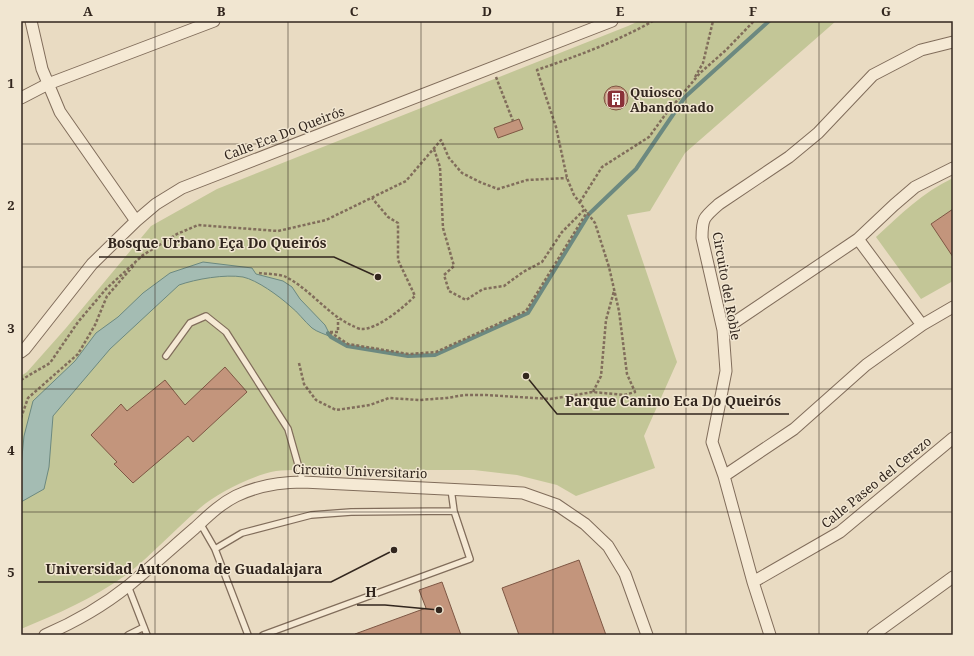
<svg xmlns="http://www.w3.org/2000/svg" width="974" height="656" font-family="'Noto Serif',serif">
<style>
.green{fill:#c3c697}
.water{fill:#a4bcb3;stroke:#6c8980}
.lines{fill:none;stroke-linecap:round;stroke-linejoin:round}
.stream{stroke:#6c8980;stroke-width:4}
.building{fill:#c3957c;stroke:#7e5744}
.service-casing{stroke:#816d5b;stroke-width:8}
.minor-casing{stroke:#816d5b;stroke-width:13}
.path{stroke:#816d5b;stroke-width:2.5;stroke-dasharray:3 2;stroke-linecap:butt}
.service{stroke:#f5e9d4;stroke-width:5.5}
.minor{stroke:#f5e9d4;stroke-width:11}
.grid{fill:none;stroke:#32261e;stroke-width:1;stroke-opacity:0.55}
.labels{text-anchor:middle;stroke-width:3;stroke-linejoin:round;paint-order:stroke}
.poi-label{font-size:13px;font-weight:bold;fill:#32261e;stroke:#f1e6d1;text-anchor:start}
.street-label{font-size:13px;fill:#32261e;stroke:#f1e6d1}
.leader{fill:none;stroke:#32261e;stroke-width:1.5}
.callout-dot{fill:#32261e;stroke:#f1e6d1;stroke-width:1.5}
.callout-label{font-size:14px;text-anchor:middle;font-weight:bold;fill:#32261e;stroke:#f1e6d1;stroke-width:3;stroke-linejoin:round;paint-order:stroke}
.neatline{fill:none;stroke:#32261e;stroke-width:1.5}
.grid-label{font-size:13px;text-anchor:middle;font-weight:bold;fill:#32261e}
</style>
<rect width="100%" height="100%" fill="#e9dbc2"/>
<path class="green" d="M639 21H836L685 153 650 211 627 215 677 362 644 436 655 468 576 496 557 485 517 475 474 470H297C290 470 283 470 276 471 253 475 217 493 200 508 175 529 153 554 126 575 94 598 57 614 21 629V376L27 372 66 328 151 226 217 189 628 26Z
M953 178V281L921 299 876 237C900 215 923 192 953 178Z"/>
<path class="water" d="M203 262 252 268 256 274 283 281 292 287 300 299 325 325 331 337C325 334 317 332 312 328 304 321 298 312 290 306 279 296 257 280 243 277 225 274 196 279 179 285L110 349 53 416 49 467 44 489 21 502V467L24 436 33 401 75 361 96 333 118 317 143 293 170 273Z"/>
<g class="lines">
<path class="stream" d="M328 333 331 337 347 346 408 356 435 355 528 313 589 214 636 169 685 97 769 21"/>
</g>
<path class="building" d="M604 98a12 12 0 1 1 24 0a12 12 0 1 1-24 0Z
M519 119 523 129 498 138 494 128Z
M953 209V257L931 224Z
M225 367 247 392 193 442 188 436 133 483 114 464 117 462 91 435 121 404 127 411 165 380 185 405Z
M579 560 606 635H519L502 588Z
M442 582 461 635H355V634L426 608 419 590Z"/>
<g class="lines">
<g class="service-casing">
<path id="service" d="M166 356 190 323 206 316 226 332 288 429 303 482
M451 489 454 511
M200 523 215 549 248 635
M215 549 242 533 311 515 351 512 454 511 470 559 263 635
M128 586 147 635
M128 635 144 627"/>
</g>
<g class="minor-casing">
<path id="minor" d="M31 21 42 69 60 112 136 221
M21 98 48 84 214 21
M858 239 922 325
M723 330 858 239 894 205 915 187 953 168
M21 352 25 349 92 264 136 221 156 204 182 188 612 21
M724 476 794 429 866 365 922 325 953 307
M753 582 840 532 953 438
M45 635C75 622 103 606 128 586 151 567 173 547 195 528 208 516 220 504 236 496 257 486 280 482 303 482L523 493 557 505 585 524 608 546 625 574 647 635
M770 635 753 582 724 476 712 442 726 371 723 330 702 238C702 218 704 217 719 204L789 157 818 133 873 75 921 50 953 42
M873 635 953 577"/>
</g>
<path class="path" d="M496 77 513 121
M695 77 703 63 713 21
M434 149 440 167 443 228 454 266 444 275 449 291 466 300 483 289 504 286 523 272 542 262 562 232 585 209
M580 202 602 167 649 137 665 115 700 73 726 50 754 21
M259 273C267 274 280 274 286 277 311 290 328 315 353 326 355 327 359 329 361 329 377 330 404 307 415 296L398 260V223L388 217 372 198
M330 332 348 344 409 354 436 352 526 311 587 212
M330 332H338V319
M299 363 304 384 316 400 336 410 370 405 389 398 419 400 447 398 464 395H486L550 399 593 392 624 395 635 392 627 374 619 311 609 267 595 223 574 195 567 178 556 127 537 70C577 56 616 42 653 21
M21 380 50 363 78 322 106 289 143 255 177 234 198 225 278 231 326 220 406 181 441 140 449 158 462 173 482 183 498 189 527 180 567 178
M593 392 601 376 606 320 614 291
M21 418 28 398 78 354 95 325 107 296 135 264"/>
<use href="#service" class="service"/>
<use href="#minor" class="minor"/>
</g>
<path class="grid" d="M155 21V635M288 21V635M421 21V635M553 21V635M686 21V635M819 21V635M21 144H953M21 267H953M21 389H953M21 512H953"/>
<defs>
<g id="building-square" transform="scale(1)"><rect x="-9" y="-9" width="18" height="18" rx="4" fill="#8a3138" stroke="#f1e6d1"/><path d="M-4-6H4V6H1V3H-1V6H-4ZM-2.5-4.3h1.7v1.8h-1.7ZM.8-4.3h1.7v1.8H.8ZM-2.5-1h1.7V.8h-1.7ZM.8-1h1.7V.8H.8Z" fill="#fff"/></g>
</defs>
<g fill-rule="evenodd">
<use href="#building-square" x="616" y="99"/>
</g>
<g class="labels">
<g class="poi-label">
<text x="630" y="97">Quiosco<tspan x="630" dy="15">Abandonado</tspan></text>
</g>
<g class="street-label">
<text transform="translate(284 133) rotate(-21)" y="5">Calle Eca Do Queirós</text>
<text transform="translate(727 286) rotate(80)" y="5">Circuito del Roble</text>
<text transform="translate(360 471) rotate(2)" y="5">Circuito Universitario</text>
<text transform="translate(876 482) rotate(-39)" y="5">Calle Paseo del Cerezo</text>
</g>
</g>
<path class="leader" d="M378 277L334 257H99M526 376L557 414H789M394 550L331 582H38M439 610L385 605H357"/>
<g class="callout-dot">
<circle cx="378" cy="277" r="4"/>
<circle cx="526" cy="376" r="4"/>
<circle cx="394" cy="550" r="4"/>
<circle cx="439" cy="610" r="4"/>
</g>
<g class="callout-label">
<text x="217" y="248">Bosque Urbano Eça Do Queirós</text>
<text x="673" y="406">Parque Canino Eca Do Queirós</text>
<text x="184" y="574">Universidad Autonoma de Guadalajara</text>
<text x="371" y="597">H</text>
</g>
<rect width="974" height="656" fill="none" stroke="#f1e6d1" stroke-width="44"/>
<rect x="22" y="22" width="930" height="612" class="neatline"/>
<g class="grid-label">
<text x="88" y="16">A</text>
<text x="221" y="16">B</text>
<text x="354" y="16">C</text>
<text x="487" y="16">D</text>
<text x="620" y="16">E</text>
<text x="753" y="16">F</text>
<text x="886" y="16">G</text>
<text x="11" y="88">1</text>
<text x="11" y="210">2</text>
<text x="11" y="333">3</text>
<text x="11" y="455">4</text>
<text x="11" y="577">5</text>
</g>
</svg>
